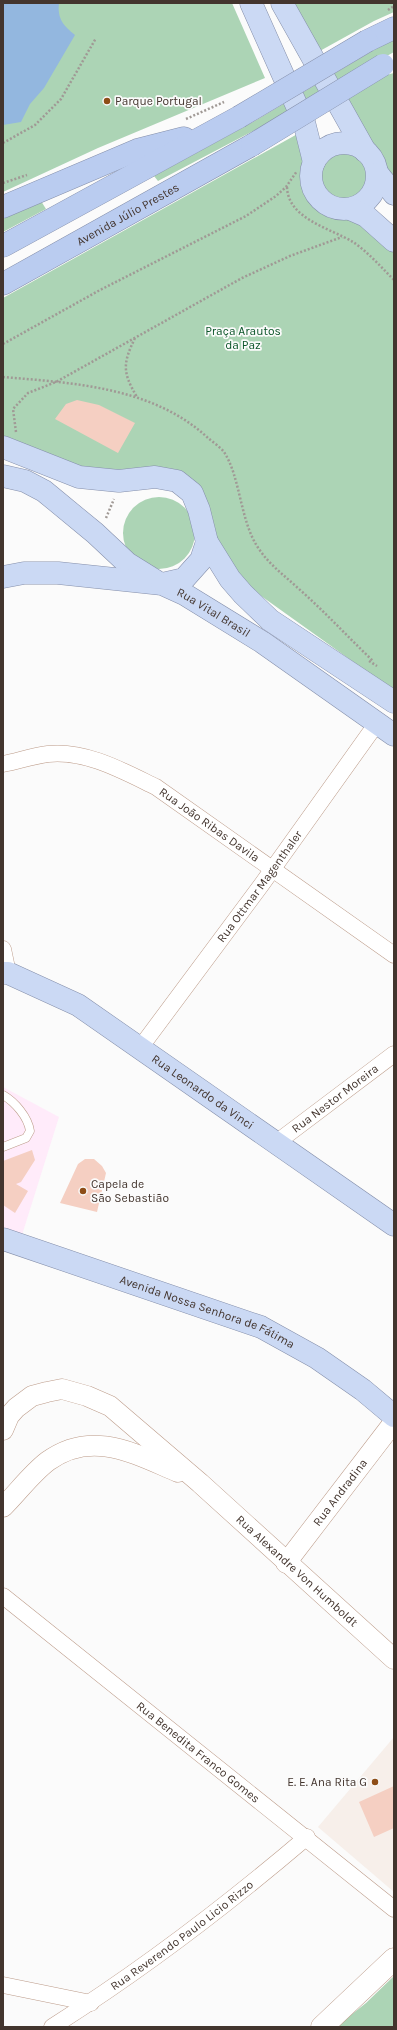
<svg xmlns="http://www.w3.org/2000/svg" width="397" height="2030" font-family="Karla,sans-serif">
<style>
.commercial{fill:#ffebfa}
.built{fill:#f7efea}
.green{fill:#acd4b5}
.water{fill:#93b7df}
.building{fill:#f5cfc2}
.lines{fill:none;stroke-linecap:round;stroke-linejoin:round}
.service-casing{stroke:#bd9c8a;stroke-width:9}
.minor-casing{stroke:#bd9c8a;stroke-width:17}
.tertiary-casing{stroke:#bd9c8a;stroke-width:21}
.secondary-casing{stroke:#bd9c8a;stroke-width:23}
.primary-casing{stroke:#858faa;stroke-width:23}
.trunk-casing{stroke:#858faa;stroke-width:23}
.path{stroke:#a09995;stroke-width:2.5;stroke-dasharray:2 2;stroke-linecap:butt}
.service{stroke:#fff;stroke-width:8}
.minor{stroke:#fff;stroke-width:16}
.tertiary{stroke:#fff;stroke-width:20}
.secondary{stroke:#fff;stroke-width:22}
.primary{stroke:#cbd9f4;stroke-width:22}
.trunk{stroke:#baccf0;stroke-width:22}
.trunk-bridge-casing{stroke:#858faa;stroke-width:23;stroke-linecap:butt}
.trunk-bridge{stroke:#baccf0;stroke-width:22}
.poi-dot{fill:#8e4d17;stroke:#fbfbfb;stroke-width:1.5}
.labels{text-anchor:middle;stroke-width:3.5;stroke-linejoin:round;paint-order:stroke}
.poi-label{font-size:12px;fill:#43352e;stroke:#fbfbfb;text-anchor:start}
.street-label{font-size:12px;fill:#43352e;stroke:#fbfbfb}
.park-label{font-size:12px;fill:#0b5529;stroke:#fbfbfb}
</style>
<rect width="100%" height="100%" fill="#fbfbfb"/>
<path class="commercial" d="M3 1087 59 1117 22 1235 3 1228Z"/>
<path class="built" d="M394 1737V1892L318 1827Z"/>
<path class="green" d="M3 3H232L265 78 98 148 3 192Z
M294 3H394V12L374 21 318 52Z
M394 38V52L255 130 158 181 154 176 253 122Z
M394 73V183L374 156 347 99 386 75Z
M301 132 303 160 300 177 304 191 314 205 349 218 368 228 394 253V691L257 593 234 574 219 548 202 494 90 471 3 438V298Z
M315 176a29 29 0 1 1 58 0a29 29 0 1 1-58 0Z
M41 201 46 209 3 232V219Z
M123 533a36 36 0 1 1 72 0a36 36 0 1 1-72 0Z
M394 1976V2027H336L366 2003Z"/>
<path class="water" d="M3 3H59C57 19 64 26 75 35L44 88 30 104 21 122 3 125Z"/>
<path class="building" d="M77 400 99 405 135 423 118 453 55 419 66 404Z
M32 1150 35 1160 21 1182 16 1184 28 1191 15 1213 3 1205V1161Z
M85 1159H94L102 1166 106 1173 97 1212 60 1203 78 1164Z
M394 1786V1828L374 1837 359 1802Z"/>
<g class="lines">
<g class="service-casing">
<path id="service" d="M3 1095C15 1102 28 1117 30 1131L26 1138 3 1147"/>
</g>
<g class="minor-casing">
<g id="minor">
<path id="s1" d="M3 764C18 761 33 756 48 754 86 750 123 771 156 787L394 955"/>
<path d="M3 949 8 973"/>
<path id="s2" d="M140 1048 262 884 377 723"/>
<path id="s3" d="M276 1143 394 1054"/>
<path id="s4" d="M3 1596 394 1909"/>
<path d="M3 1985 91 2003"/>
<path id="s5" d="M52 2027C142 1970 226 1906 307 1837"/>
</g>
</g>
<g class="tertiary-casing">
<g id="tertiary">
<path id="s6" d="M3 1430 9 1416 16 1408 32 1396 47 1392 62 1389 87 1396 110 1406 200 1483 394 1659"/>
<path d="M3 1507C18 1492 32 1473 48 1461 92 1429 135 1454 178 1472"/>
<path id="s7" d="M286 1563 394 1422"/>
</g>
</g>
<g class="secondary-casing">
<path id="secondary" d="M322 2027 394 1959"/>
</g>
<g class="primary-casing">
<g id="primary">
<path d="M251 3 304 122 314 162"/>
<path d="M282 3 365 151"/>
<circle cx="344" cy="176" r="33"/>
<path d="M378 174 394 194"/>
<path d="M350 209 366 216 394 241"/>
<path d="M3 447 79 477 119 481 155 477 177 481 192 493 199 510 207 542 230 579 243 594 270 620 394 702"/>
<path d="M3 476 25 481 44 491 95 533 127 563 156 581"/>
<path id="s8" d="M3 577 24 573H58L162 584 184 594 262 642 394 735"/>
<path d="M162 584 184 579 201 560 207 542"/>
<path id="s9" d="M3 973H8L78 1005 394 1225"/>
<path id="s10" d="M3 1239 261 1327 317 1358 363 1390 394 1416"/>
</g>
</g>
<g class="trunk-casing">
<g id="trunk">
<path d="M367 41 394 28"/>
<path d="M3 207 137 150 184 138"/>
<path d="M3 246 239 117"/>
<path id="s11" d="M3 284 252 145"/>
</g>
</g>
<path class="path" d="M388 10 394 6
M186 119 224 102
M3 143 35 125 61 99 96 38
M3 183 27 175
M287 187C288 219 330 228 353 242 368 252 381 267 394 280
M135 338C123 363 122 372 137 397
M3 344 100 290 246 216 276 196 286 187 297 171
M3 377C74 383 153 387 208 438 213 442 220 447 224 452 240 476 240 519 257 546 268 564 284 575 299 589 325 612 348 637 373 661
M16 432 13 409 28 393 56 382 242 278 290 256 342 237
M106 518 114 499
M369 661 377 666"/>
<use href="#service" class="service"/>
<use href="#minor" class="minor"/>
<use href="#tertiary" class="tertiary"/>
<use href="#secondary" class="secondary"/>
<use href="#primary" class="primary"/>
<use href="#trunk" class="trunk"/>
<g class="trunk-bridge-casing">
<path id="trunk-bridge" d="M239 117 367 41
M252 145 383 65"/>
</g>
<use href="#trunk-bridge" class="trunk-bridge"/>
</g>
<g class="poi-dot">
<circle cx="107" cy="101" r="4"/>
<circle cx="83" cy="1191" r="4"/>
<circle cx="375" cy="1782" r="4"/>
</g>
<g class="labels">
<g class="poi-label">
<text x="115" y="105">Parque Portugal</text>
<text x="91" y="1188">Capela de<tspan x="91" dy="14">São Sebastião</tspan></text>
<text x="367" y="1786" text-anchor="end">E. E. Ana Rita G</text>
</g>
<g class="street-label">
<text dy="4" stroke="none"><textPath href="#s11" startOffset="143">Avenida Júlio Prestes</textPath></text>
<text dy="4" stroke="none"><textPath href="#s8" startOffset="219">Rua Vital Brasil</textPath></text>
<text dy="4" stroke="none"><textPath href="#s1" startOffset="226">Rua João Ribas Davila</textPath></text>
<text dy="4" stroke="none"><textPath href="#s2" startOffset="201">Rua Ottmar Magenthaler</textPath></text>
<text dy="4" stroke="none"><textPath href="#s9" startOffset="234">Rua Leonardo da Vinci</textPath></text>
<text dy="4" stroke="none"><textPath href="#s3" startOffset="74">Rua Nestor Moreira</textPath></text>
<text dy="4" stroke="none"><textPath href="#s10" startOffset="217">Avenida Nossa Senhora de Fátima</textPath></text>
<text dy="4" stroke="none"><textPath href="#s7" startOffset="89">Rua Andradina</textPath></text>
<text dy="4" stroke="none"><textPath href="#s6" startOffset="377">Rua Alexandre Von Humboldt</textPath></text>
<text dy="4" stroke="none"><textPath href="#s4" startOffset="250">Rua Benedita Franco Gomes</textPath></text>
<text dy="4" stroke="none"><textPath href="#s5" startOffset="159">Rua Reverendo Paulo Licio Rizzo</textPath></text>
</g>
<g class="park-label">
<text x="243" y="335">Praça Arautos<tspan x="243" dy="14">da Paz</tspan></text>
</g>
</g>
<rect width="397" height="2030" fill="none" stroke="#43352e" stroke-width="8"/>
</svg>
